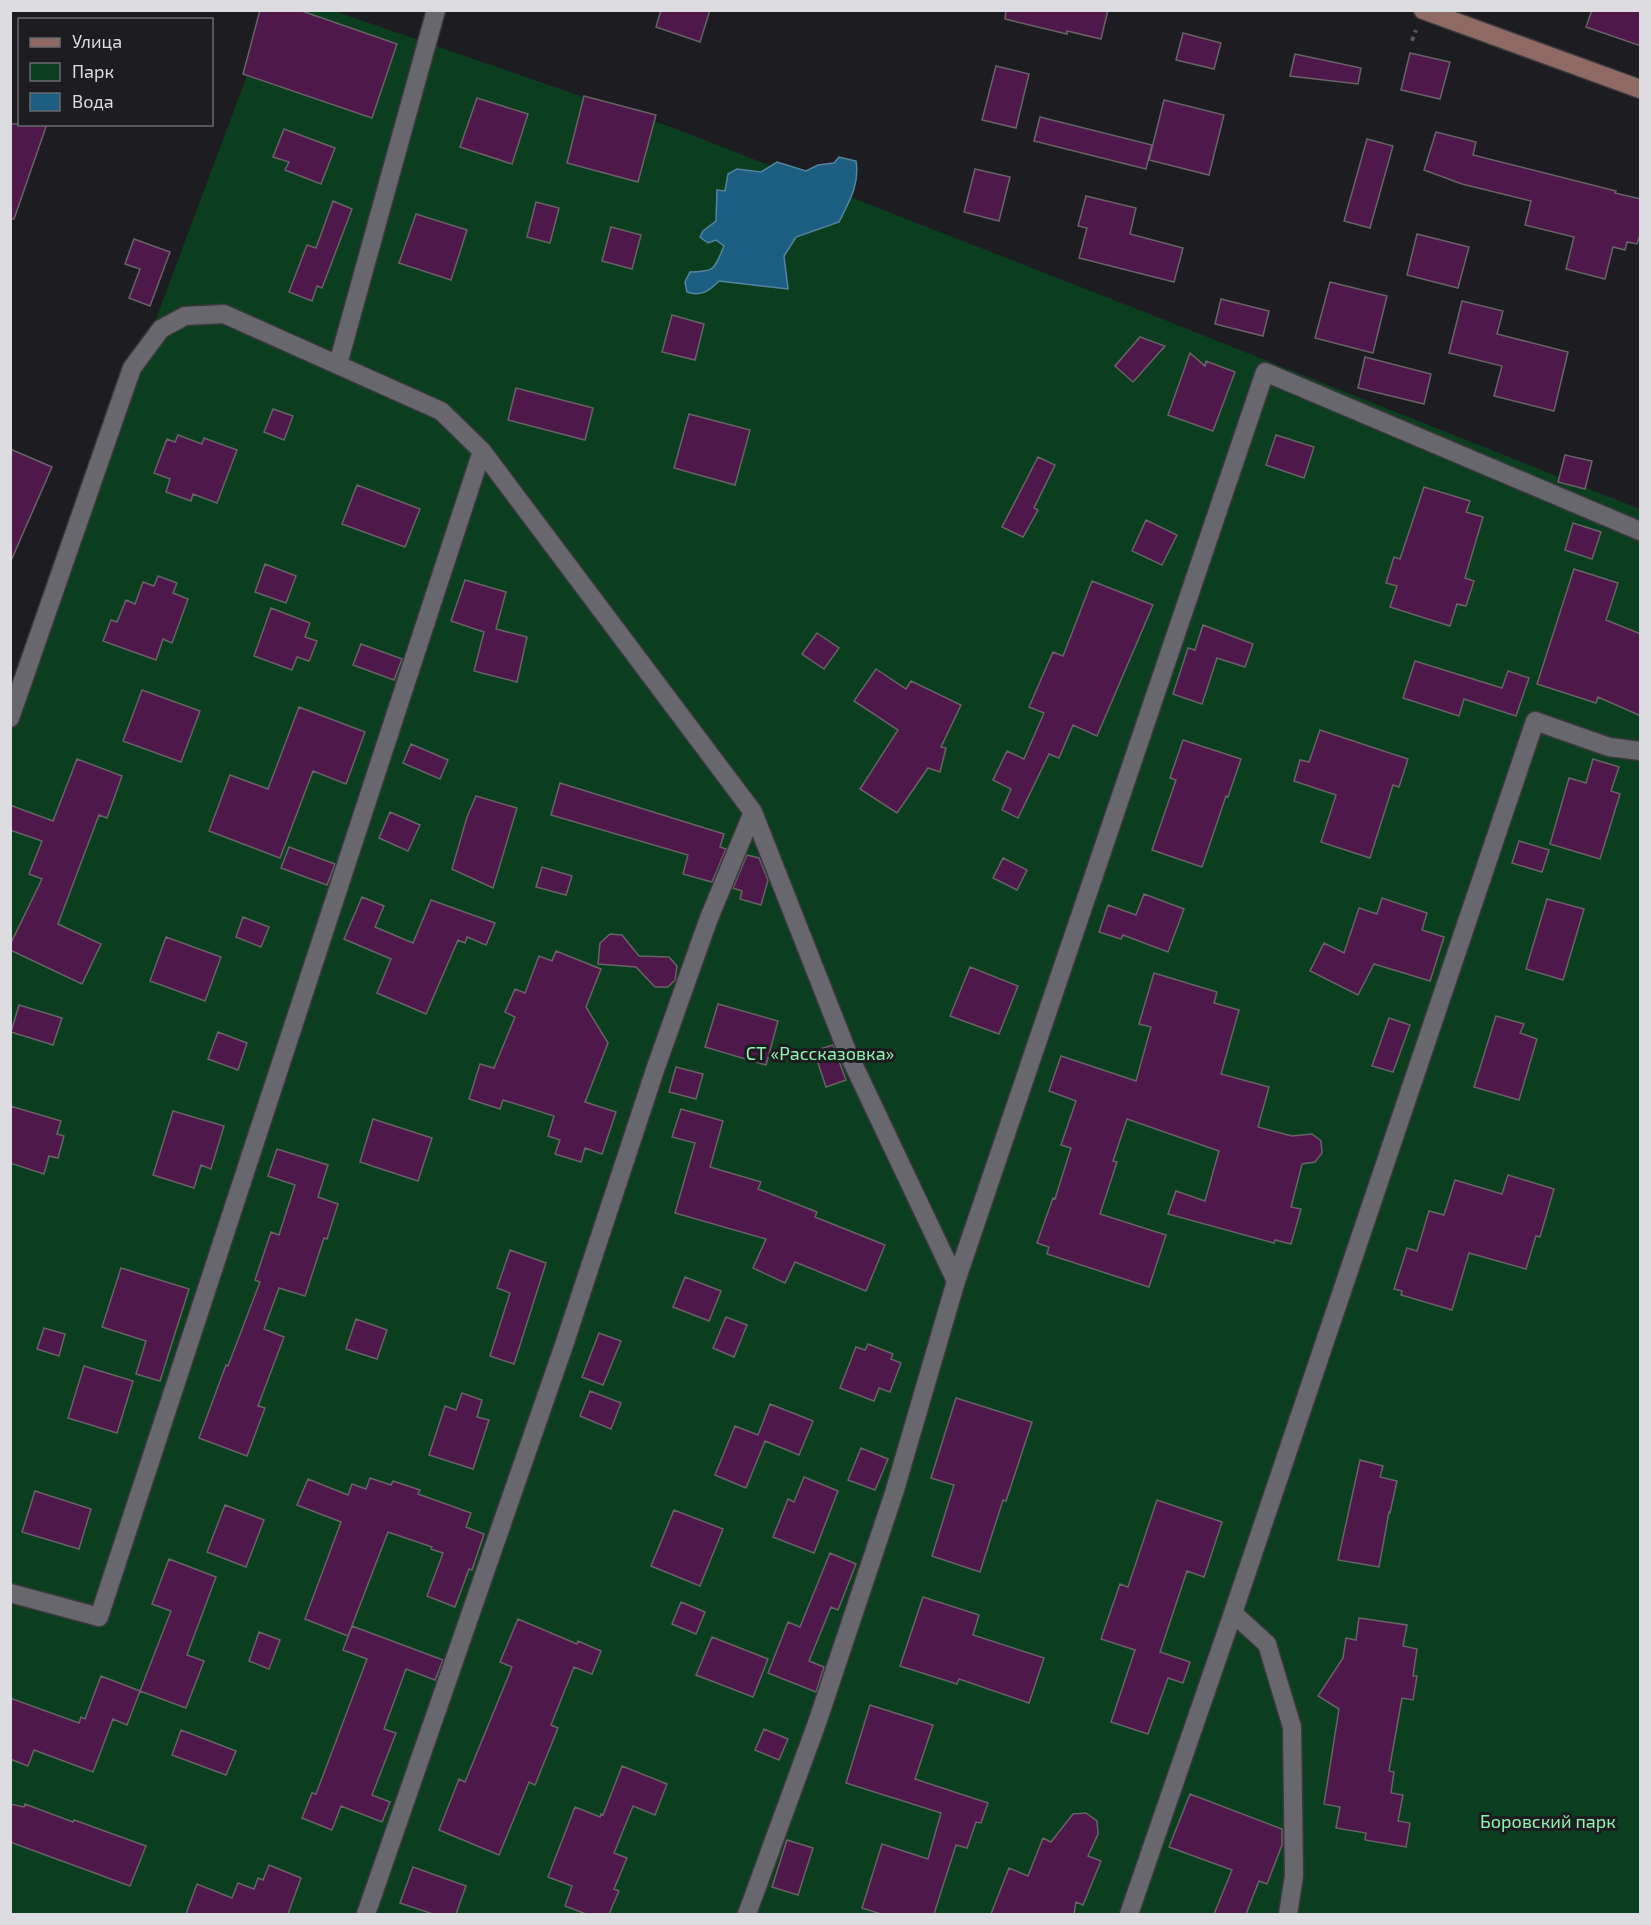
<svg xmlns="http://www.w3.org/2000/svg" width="1651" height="1925" font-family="'Exo 2',sans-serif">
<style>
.green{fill:#0b3e1f}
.water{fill:#1b5e81;stroke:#55849e;stroke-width:1.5}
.building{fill:#4f184b;stroke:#696368;stroke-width:1.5}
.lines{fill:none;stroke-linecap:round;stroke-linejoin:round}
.minor-casing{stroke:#3a393d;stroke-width:21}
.secondary-casing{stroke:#3a393d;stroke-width:21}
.path{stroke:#56565b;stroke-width:4;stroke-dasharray:4.5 4.5;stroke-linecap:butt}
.minor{stroke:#68676e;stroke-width:18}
.secondary{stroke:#8f6963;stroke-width:18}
.labels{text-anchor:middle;stroke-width:6;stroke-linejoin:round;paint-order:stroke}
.park-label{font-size:18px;fill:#8ff4ad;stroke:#1c1c21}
</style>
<rect width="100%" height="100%" fill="#1c1c21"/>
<path class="green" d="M271 11H334L671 127 1142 311 1640 509V1914H11L10 710Z"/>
<path class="water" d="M839 157 856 161C860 184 849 202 839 222L796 237 784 256 788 289 719 281C709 291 701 297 687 292L685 282 690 272C716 272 714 269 724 246L716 240 708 243 700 237 703 231 716 221 717 190 725 191 728 174 737 169 761 172 777 162 806 171 818 165 834 163Z"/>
<path class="building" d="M260 10H299L397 44 372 118 243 74Z
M661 10H710L700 42 656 27Z
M1006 10H1108L1101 39 1067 31V34L1005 19Z
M1592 10H1641V46L1586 27Z
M1183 33 1221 43 1214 69 1176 60Z
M1410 53 1450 62 1440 99 1401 90Z
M1295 54 1361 68 1358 84 1290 76Z
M996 66 1029 74 1016 128 982 120Z
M584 96 656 115 638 182 567 163Z
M477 98 528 114 512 164 460 147Z
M1164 100 1224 115 1209 175 1149 160Z
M1040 117 1152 145 1146 169 1034 141Z
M10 124H47L14 219H10Z
M284 129 335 148 321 184 285 170 289 162 273 157Z
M1436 132 1476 142 1473 155 1616 191 1615 193 1641 199V232L1637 244 1627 242 1625 250 1613 247 1605 279 1566 269 1574 237 1525 225 1531 201 1462 184 1424 170Z
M1367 139 1393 146 1370 228 1344 221Z
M975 169 1010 177 999 221 964 212Z
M1086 196 1136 208 1130 234 1183 248 1174 282 1079 258 1087 228 1078 226Z
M333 201 352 209 322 288 317 286 312 301 289 292 307 245 316 248Z
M536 202 559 208 550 243 527 237Z
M416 214 467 230 451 280 399 263Z
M611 227 641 235 632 269 602 261Z
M1417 234 1469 247 1458 288 1407 275Z
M134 239 170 252 150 306 129 298 140 269 125 264Z
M1330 282 1387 296 1373 353 1315 338Z
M1221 299 1269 311 1263 336 1215 324Z
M1462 301 1503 311 1497 334 1568 352 1554 411 1494 396 1502 366 1449 353Z
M672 315 704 324 695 360 662 352Z
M1140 337 1165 346 1133 382 1115 366Z
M1190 353 1205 366 1206 361 1235 372 1213 431 1168 415Z
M1365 357 1431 374 1424 404 1358 388Z
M516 388 593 408 585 440 508 420Z
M273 409 293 416 284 440 264 432Z
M689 414 750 430 735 485 674 468Z
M178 435 202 444 204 438 237 450 217 503 193 494 191 501 166 492 170 479 154 473 167 439 175 442Z
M1276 435 1314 447 1304 478 1266 465Z
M10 449 52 467 10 563Z
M1565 455 1592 461 1585 489 1558 482Z
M1038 457 1055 465 1034 508 1038 510 1023 537 1002 527Z
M357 485 420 509 405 547 342 524Z
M1424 487 1470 501 1466 512 1483 517 1465 578 1474 581 1466 606 1457 604 1450 626 1390 607 1397 586 1386 583 1394 557 1400 559Z
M1146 520 1177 535 1162 565 1132 551Z
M1573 523 1601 532 1592 559 1565 550Z
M265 564 296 576 286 603 255 592Z
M1574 569 1618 583 1606 620 1641 634V716L1598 697 1596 703 1537 684Z
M158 576 177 583 173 593 188 599 172 643 163 639 156 660 103 641 111 620 117 622 126 600 135 604 143 582 154 586Z
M465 580 506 592 496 629 527 637 517 682 474 671 484 632 451 621Z
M1092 581 1153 605 1097 736 1073 725 1059 758 1049 754 1018 818 1002 810 1011 789 993 780 1007 751 1024 759 1044 713 1029 707 1053 652 1063 656Z
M271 608 310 623 305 637 317 641 309 661 297 657 292 670 254 656Z
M1203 625 1253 644 1245 667 1217 658 1202 704 1173 694 1188 648 1195 650Z
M817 633 839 648 824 669 802 654Z
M361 644 402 659 394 680 353 665Z
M1415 661 1502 688 1508 671 1529 678 1516 716 1464 699 1459 716 1403 698Z
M876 669 906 689 911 681 961 705 941 747 946 748 940 772 928 768 897 813 860 789 898 730 854 701Z
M142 690 200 711 181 762 123 741Z
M299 707 365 732 346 784 313 771 280 858 209 831 230 775 268 789Z
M1320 730 1408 759 1399 787 1393 785 1370 858 1321 842 1336 795 1294 781 1300 760 1309 762Z
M1183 740 1241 759 1228 797 1226 796 1202 867 1152 850 1176 780 1170 778Z
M411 744 448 760 440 779 403 763Z
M77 759 122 776 107 818 99 815 58 924 101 944 82 984 10 950V945L42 879 29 874 42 841 10 830V805L53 821Z
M1593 759 1619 767 1611 791 1620 794 1600 859 1550 844 1569 778 1586 783Z
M560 783 724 834 720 847 726 849 712 882 683 874 688 855 551 815Z
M476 796 517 808 493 888 452 869 467 817Z
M390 812 420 825 408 851 379 838Z
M1519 841 1549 850 1542 872 1512 863Z
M289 847 335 864 327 885 281 868Z
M747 855 759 858 768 880 761 905 740 899 742 891 733 888Z
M1003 858 1027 870 1017 890 993 878Z
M542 867 572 876 566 895 536 887Z
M1144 894 1184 909 1168 952 1123 935 1121 939 1099 932 1108 905 1136 915Z
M362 897 384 906 375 927 413 943 431 900 495 923 486 945 467 937 465 943 458 940 426 1014 377 993 391 959 344 939Z
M1382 898 1427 913 1422 930 1444 937 1430 981 1374 964 1358 995 1310 971 1324 943 1344 953 1359 908 1377 914Z
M1547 899 1584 909 1563 980 1526 969Z
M243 917 269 927 261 947 236 937Z
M610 934 622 935 639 956 669 957 677 966 675 980 668 987H655L636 967 598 964 600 943Z
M166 937 221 957 205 1001 150 981Z
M556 951 601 969 586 1007 608 1043 585 1102 616 1112 602 1154 585 1148 581 1162 555 1154 560 1140 548 1136 554 1116 503 1100 500 1109 469 1099 480 1064 494 1068 515 1017 505 1012 515 989 525 993 539 956 552 961Z
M970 967 1018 986 999 1034 950 1016Z
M1154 973 1217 992 1214 1003 1239 1010 1221 1074 1269 1087 1258 1127 1292 1136 1312 1134 1321 1141 1322 1153 1315 1162 1302 1164 1291 1207 1301 1209 1291 1244 1275 1240 1274 1243 1168 1214 1176 1191 1205 1201 1219 1151 1127 1119 1113 1161 1117 1162 1100 1214 1166 1235 1149 1287 1047 1254 1049 1247 1037 1243 1053 1198 1055 1199 1071 1148 1061 1145 1076 1101 1049 1091 1061 1056 1136 1081 1151 1027 1139 1024Z
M718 1004 778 1021 766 1065 705 1047Z
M19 1005 62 1018 53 1045 11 1032Z
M1496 1016 1524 1024 1520 1033 1537 1039 1519 1100 1474 1087Z
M1389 1018 1410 1025 1393 1072 1372 1066Z
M218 1032 247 1043 238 1070 208 1059Z
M833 1045 846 1080 826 1087 814 1051Z
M676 1067 703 1074 696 1099 669 1092Z
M10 1106 61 1121 57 1134 64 1136 58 1158 49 1156 44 1174 10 1163Z
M681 1109 723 1121 710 1167 761 1182 758 1189 817 1212 815 1217 885 1245 866 1291 795 1262 785 1283 753 1268 766 1239 675 1213 695 1143 672 1137Z
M173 1111 224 1126 211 1169 201 1165 194 1188 153 1175Z
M373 1119 432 1138 418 1181 360 1162Z
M277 1149 328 1165 318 1197 338 1204 327 1239 324 1238 305 1296 279 1288 264 1329 284 1337 258 1406 265 1408 247 1456 199 1438 226 1365 228 1366 260 1282 255 1280 271 1232 279 1235 295 1185 268 1176Z
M1508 1175 1554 1189 1540 1237 1536 1236 1526 1269 1469 1253 1452 1310 1401 1295 1402 1291 1394 1289 1407 1248 1417 1251 1429 1211 1444 1215 1455 1180 1502 1194Z
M510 1250 546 1263 514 1364 490 1356 510 1293 497 1288Z
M121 1268 189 1289 160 1381 136 1374 146 1341 102 1327Z
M685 1277 721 1291 709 1321 673 1307Z
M726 1317 747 1325 734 1357 713 1348Z
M356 1319 387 1330 377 1359 346 1349Z
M44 1328 65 1334 59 1356 37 1349Z
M599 1333 621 1341 603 1385 582 1377Z
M868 1344 893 1354 891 1359 901 1363 890 1392 879 1388 874 1401 840 1388 856 1347 865 1350Z
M84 1366 133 1381 117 1433 68 1418Z
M590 1391 621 1403 611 1429 580 1416Z
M462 1393 482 1400 477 1417 489 1420 473 1469 429 1455 445 1406 456 1410Z
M956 1398 1032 1422 1006 1501 1003 1500 980 1572 932 1556 954 1485 931 1478Z
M770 1404 813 1421 799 1455 765 1441 746 1488 715 1475 735 1426 758 1435Z
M861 1448 888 1459 875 1490 848 1480Z
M1360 1460 1383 1466 1380 1477 1397 1481 1390 1513 1389 1512 1379 1567 1338 1560Z
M804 1477 838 1491 814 1553 773 1537 788 1499 794 1502Z
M370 1478 391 1485 393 1481 420 1490 418 1494 471 1513 466 1527 484 1534 472 1570 469 1569 455 1607 427 1596 443 1553 431 1549 432 1547 388 1532 348 1636 305 1619 341 1522 297 1505 308 1479 348 1495 352 1484 366 1489Z
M35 1491 91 1509 79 1549 22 1532Z
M1157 1500 1222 1522 1204 1577 1187 1571 1160 1652 1190 1662 1183 1683 1168 1678 1148 1734 1111 1722 1135 1650 1101 1639 1120 1584 1128 1587Z
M225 1505 264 1520 246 1567 207 1552Z
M674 1510 723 1529 700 1586 651 1566Z
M830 1553 856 1564 838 1610 831 1607 809 1661 824 1667 816 1692 768 1673 788 1622 800 1627Z
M169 1559 216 1577 187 1655 204 1661 186 1708 140 1691 171 1611 152 1604Z
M923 1597 979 1615 973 1635 1044 1658 1029 1703 959 1679 957 1684 900 1666Z
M681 1602 705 1612 696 1634 672 1624Z
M1359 1618 1407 1625 1403 1646 1417 1649 1413 1676H1417L1413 1700 1402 1698 1389 1771 1394 1772 1391 1793 1403 1795 1398 1821 1410 1823 1406 1847 1365 1840 1366 1833 1336 1828 1340 1807 1324 1804 1339 1709 1318 1696 1343 1658 1346 1638 1356 1640Z
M518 1619 577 1644 578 1641 601 1651 592 1674 574 1667 551 1725 558 1728 535 1785 529 1782 499 1855 439 1830 459 1779 465 1782 512 1667 500 1662Z
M352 1626 443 1660 435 1680 406 1669 384 1729 396 1733 372 1795 390 1802 382 1822 341 1806 332 1830 302 1818 312 1793 316 1794 367 1659 343 1650Z
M259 1632 280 1640 269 1669 249 1661Z
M712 1637 768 1659 753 1697 696 1675Z
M101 1676 140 1691 127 1725 113 1719 93 1772 34 1750 28 1766 10 1759V1698L79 1723 81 1717 85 1719Z
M870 1705 933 1725 915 1779 988 1803 981 1823 976 1822 967 1848 956 1845 934 1914H881L862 1908 882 1844 928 1859 941 1813 846 1783Z
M764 1729 788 1739 779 1760 755 1750Z
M181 1730 236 1751 226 1775 172 1755Z
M622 1766 667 1784 655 1815 633 1806 614 1853 627 1858 614 1889 619 1891 609 1914H586L565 1906 572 1886 548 1877 575 1807 600 1817 601 1814 603 1815Z
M1190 1794 1282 1829V1845L1267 1884 1259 1881 1246 1914H1214L1232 1870 1169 1847Z
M10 1804 24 1807 25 1804 73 1822 74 1820 146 1846 130 1886 10 1842Z
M1086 1813 1097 1821 1098 1834 1088 1856 1101 1861 1083 1905 1076 1902 1074 1914H991L1009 1868 1028 1876 1043 1838 1051 1842 1073 1814Z
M787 1840 813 1848 798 1895 772 1887Z
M269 1865 301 1878 288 1914H186L197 1884 232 1898 238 1883 254 1889 258 1878 263 1880Z
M413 1867 466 1886 456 1914H433L400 1903Z"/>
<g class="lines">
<g class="minor-casing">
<path id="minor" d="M338 364 436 10
M10 718 132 368 161 329 185 316 224 314 441 411 482 451 753 812 847 1051 956 1281 1265 372 1640 531
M10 1593 99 1617 482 451
M1233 1613 1267 1644 1292 1727 1294 1876 1288 1914
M366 1914 563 1348 656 1067 709 918 753 812
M747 1914 817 1723 894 1493 956 1281
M1129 1914 1233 1613 1535 721 1609 747 1640 751"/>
</g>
<g class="secondary-casing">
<path id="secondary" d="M1423 10 1640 89"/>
</g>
<path class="path" d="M1412 41 1416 30"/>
<use href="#minor" class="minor"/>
<use href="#secondary" class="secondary"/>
</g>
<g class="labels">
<g class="park-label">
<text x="820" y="1060">СТ «Рассказовка»</text>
<text x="1548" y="1828">Боровский парк</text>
</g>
</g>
<rect width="1651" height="1925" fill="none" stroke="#dddce0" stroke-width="24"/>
<rect x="18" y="18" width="195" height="108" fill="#1c1c21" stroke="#69696d" stroke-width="1.5"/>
<rect x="30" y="38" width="30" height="9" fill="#8f6963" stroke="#69696d" stroke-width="1.5"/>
<text x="72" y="48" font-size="18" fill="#dddce0">Улица</text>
<rect x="30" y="63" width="30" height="18" fill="#0b3e1f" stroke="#69696d" stroke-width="1.5"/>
<text x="72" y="78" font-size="18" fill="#dddce0">Парк</text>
<rect x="30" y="93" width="30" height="18" fill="#1b5e81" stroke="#69696d" stroke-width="1.5"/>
<text x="72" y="108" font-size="18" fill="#dddce0">Вода</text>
</svg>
